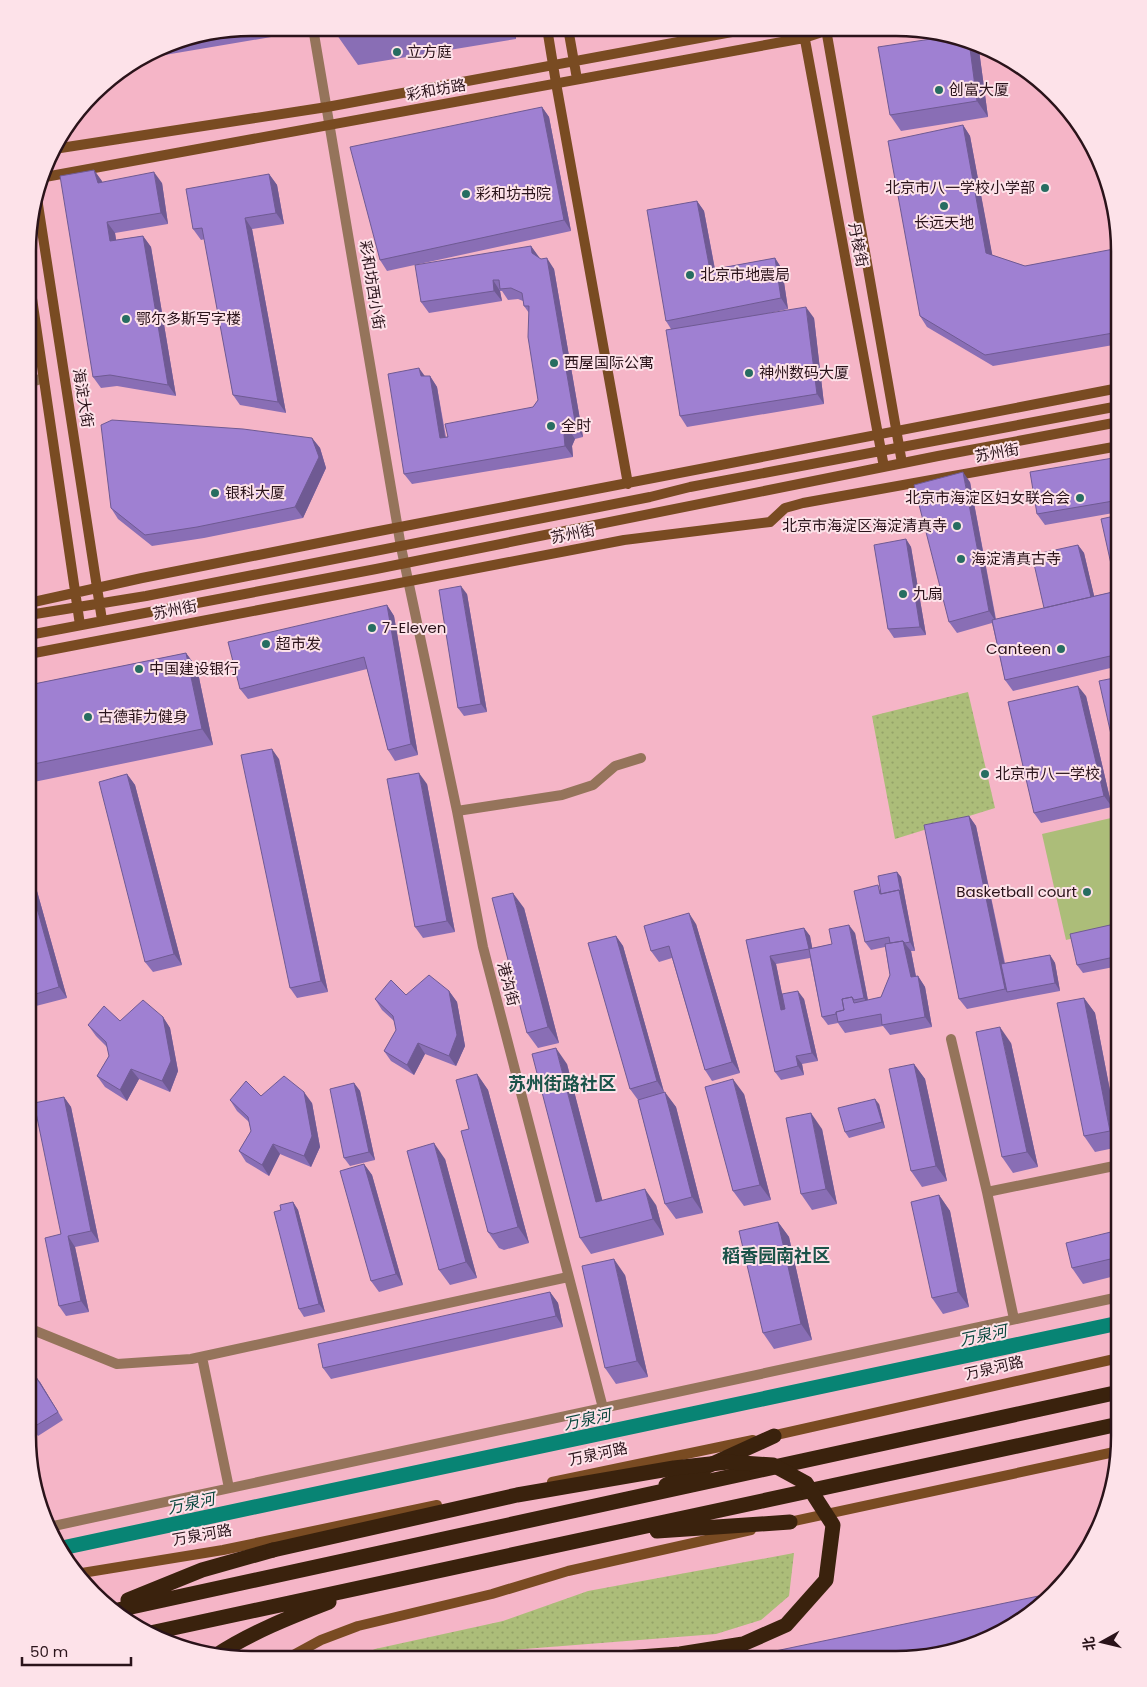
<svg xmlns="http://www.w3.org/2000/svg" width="1147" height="1687" font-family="Poppins,'Noto Sans SC',sans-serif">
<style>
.grass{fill:url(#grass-dots)}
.pitch{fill:#acbd79}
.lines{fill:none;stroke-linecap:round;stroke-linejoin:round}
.canal{stroke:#088474;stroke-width:15}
.street{stroke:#95745b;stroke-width:10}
.secondary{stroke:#794b22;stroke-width:10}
.highway{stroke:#3a220d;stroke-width:15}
.highway-bridge{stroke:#3a220d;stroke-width:15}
.wall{fill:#896eb5}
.shaded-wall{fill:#6f5a93}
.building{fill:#9f80d2;stroke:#6f5a93}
.poi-dot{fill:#276d61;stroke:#fde2e9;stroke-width:2}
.labels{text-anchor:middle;stroke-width:4;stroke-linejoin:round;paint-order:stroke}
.poi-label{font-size:15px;fill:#2a131a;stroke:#fde2e9;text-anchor:start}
.street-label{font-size:15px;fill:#2a131a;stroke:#fde2e9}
.water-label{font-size:16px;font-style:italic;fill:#0a473e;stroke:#fde2e9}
.quarter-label{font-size:18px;font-weight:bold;fill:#1b5349;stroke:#fde2e9}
.rim{fill:none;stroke:#2a131a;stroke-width:2.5}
</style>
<defs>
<pattern id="grass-dots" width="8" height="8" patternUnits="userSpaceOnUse" patternTransform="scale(1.25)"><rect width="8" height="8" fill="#acbd79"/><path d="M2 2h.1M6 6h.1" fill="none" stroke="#94a268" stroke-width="1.8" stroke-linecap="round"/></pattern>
</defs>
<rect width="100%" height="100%" fill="#f5b5c7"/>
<path class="grass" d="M968 692 995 808 895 839 872 716Z
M794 1553 789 1596 761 1620 716 1634 408 1658H354L375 1649 503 1621 588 1591Z"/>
<path class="pitch" d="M1111 818 1119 856V927L1066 940 1042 834Z"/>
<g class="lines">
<path class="canal" d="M62 1548 1119 1323"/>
<path class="street" d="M313 28 401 547 457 811 483 947 603 1408
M29 383 43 378
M457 811 562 795 593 785 615 766 641 758
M951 1039 987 1192 1014 1319
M987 1192 1119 1165
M28 1328 117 1364 191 1359 568 1277
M202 1357 229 1488
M49 1527 1119 1297"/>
<path class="secondary" d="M547 28 556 83 628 484
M568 28 577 79
M803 29 884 467
M826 29 902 463
M54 149 327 107 748 29
M45 177 804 38 831 29
M37 198 102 620
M29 278 80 625
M29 603 142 578 369 533 1119 388
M29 615 146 596 650 497 690 487 1119 406
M29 635 376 569 938 456 1119 422
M29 654 624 540 770 522 785 508 803 503 1119 446
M767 1437 1119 1358
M552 1482 753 1440
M785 1523 1119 1451
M82 1573 223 1550 437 1505
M288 1658 321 1640 358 1626 492 1594 568 1571 751 1530"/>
<path class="highway" d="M666 1485 774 1436
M657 1531 790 1522
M128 1600 202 1570 273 1550
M113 1611 1119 1392
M150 1633 1119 1424
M215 1656C250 1633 290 1617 329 1602"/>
<path class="highway-bridge" d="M273 1550 517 1495 674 1468 728 1462 773 1465 806 1483 833 1525 826 1580 786 1625 743 1644 680 1654 611 1659"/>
</g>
<path class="wall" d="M251 28H275L277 36 147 58 179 39Z
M332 28H514L516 39 358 65Z
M951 36 974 42 979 50 988 117 901 131 890 115Z
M542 107 549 117 571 231 387 271 380 260Z
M963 125 970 136 992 255 1025 266 1120 251 1119 344 993 366 927 327 920 316Z
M94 170 102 182 162 183 168 224 115 233 116 240 143 236 151 247 176 396 117 386 101 388 93 377Z
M269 174 277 185 284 224 252 229 286 413 240 405 233 395 205 239 201 240 193 229Z
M697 201 704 211 715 269 775 258 782 269 788 309 765 314 814 318 824 404 687 427 680 416 671 329 666 321Z
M531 246 539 258 554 269 583 437 575 439 572 446 573 457 412 484 404 474 425 376H430L437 387 446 437 533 407 538 400 529 313 524 306 523 301 518 299 508 300 502 291H500L502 301 429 313 421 302Z
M312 438 320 448 326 468 303 518 204 538 152 546 118 519 111 508Z
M1119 457V512L1045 525 1037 514Z
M970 482 996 619 1044 608 1078 545 1084 553 1094 596 1117 591 1119 515V666L1013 691 1005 680 992 623 957 633 949 622Z
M906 539 911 547 926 635 894 638 888 629Z
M467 594 487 712 464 716 458 708Z
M387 605 394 616 418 755 395 761 388 750 367 669 248 699 240 689Z
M186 653 197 668 213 745 29 783V685Z
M1086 696 1112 807 1041 823 1034 813Z
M279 759 328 992 297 998 290 988Z
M127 774 135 785 182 965 153 972 145 962Z
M427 784 455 932 423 938 415 927Z
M969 816 976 826 1005 963 1050 955 1055 963 1060 991 1012 1000 967 1009 959 999Z
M28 859 67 998 36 1006 29 996Z
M897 872 901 877 915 951H911L916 976H918L925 987 932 1027 890 1035 883 1026 845 1033 838 1023 828 1025 822 1017 810 958 776 964 782 994 804 999 818 1061 802 1064 804 1075 781 1080 775 1072 746 940 804 928 810 936 812 948 832 944 855 933 868 1000 881 997 890 975 885 947 871 950 865 942 880 888Z
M524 908 559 1043 538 1048 527 1033Z
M1119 923V966L1083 973 1077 965Z
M696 924 740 1073 712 1081 705 1070 672 958 659 962 651 951Z
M616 936 623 946 664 1092 676 1107 703 1213 676 1219 665 1204 638 1100 630 1089Z
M449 991 457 1002 465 1046 456 1066 425 1054 414 1075 391 1061 384 1051 396 1030 394 1021 382 1010 375 999 406 995Z
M1084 998 1095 1013 1119 1137V1147L1095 1152 1084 1136Z
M163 1017 170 1028 178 1071 170 1092 139 1079 127 1101 105 1087 97 1076 109 1056 107 1047 96 1036 88 1025 120 1021Z
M1011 1043 1038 1167 1013 1173 1002 1157Z
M567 1064 602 1200 656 1205 664 1235 591 1254 580 1238Z
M914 1064 925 1079 947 1181 922 1187 911 1171Z
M477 1074 488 1090 529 1243 504 1250 499 1248 488 1232 469 1129Z
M354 1083 360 1091 375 1160 350 1166 344 1158Z
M744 1094 771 1200 744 1206 733 1191Z
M261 1096 312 1103 320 1147 311 1167 280 1154 269 1176 246 1162 239 1151 251 1131 249 1122 237 1111 230 1100Z
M64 1097 71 1107 99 1242 75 1247 89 1312 66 1316 59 1306Z
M879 1104 885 1128 849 1138 845 1132Z
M822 1129 837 1204 812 1210 801 1194Z
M445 1159 477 1278 450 1285 439 1270Z
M364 1164 372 1175 403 1285 379 1292 371 1281Z
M939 1195 950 1211 969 1307 943 1314 932 1298Z
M293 1202 298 1210 325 1312 304 1317 299 1309 281 1210Z
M778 1222 789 1237 812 1340 774 1349 763 1333Z
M1119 1230V1275L1083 1284 1072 1268Z
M625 1275 648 1377 616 1384 605 1368Z
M550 1292 558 1303 563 1327 331 1379 323 1368Z
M40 1382 63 1420 38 1436 32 1428Z"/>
<path class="shaded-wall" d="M271 28H275L277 36Z
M508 28H514L516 39Z
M969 41 974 42 979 50 988 117 977 101Z
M542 107 549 117 571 231 564 220Z
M963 125 970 136 994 264 986 253Z
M94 170 102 181 106 194 98 183Z
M154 172 162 183 168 224 161 213Z
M269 174 277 185 284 224 276 213Z
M697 201 704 211 717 281 710 270Z
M245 218 252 229 286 413 278 402Z
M107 222 115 233 118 252 110 241Z
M143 236 151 247 176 396 168 385Z
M531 246 539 257 540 263 532 253Z
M547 258 554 269 583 437 576 427Z
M775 258 782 269 788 309 781 298Z
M493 280 500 291 502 301 494 291Z
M806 307 814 318 824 404 817 394Z
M419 368 427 379 421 376Z
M430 376 437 387 447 449 440 438Z
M568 428 575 439 572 446 573 457 565 446 564 435Z
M312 438 320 448 326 468 303 518 295 507Z
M963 472 970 482 996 622 989 611Z
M906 539 911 547 926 635 920 627Z
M1078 545 1084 553 1097 608 1091 600Z
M461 586 467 594 487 712 481 704Z
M387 605 394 616 418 755 411 744Z
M186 653 197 668 213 745 202 729Z
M1078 686 1086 696 1112 807 1104 796Z
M272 749 279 759 328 992 321 981Z
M419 773 427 784 455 932 447 921Z
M127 774 135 785 182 965 174 954Z
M969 816 976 826 1010 991 1007 992 1005 989Z
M28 859 67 998 59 987 28 876Z
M897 872 901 877 915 951 910 942 899 890Z
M513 893 524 908 559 1043 548 1027Z
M689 913 696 924 740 1073 732 1062Z
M849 925 855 933 869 1006 864 998Z
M804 928 810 936 814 957 809 949Z
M616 936 623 946 664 1092 657 1081Z
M903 941 911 951 918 988 911 977Z
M1050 955 1055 963 1060 991 1055 983Z
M770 956 776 964 787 1018 781 1010Z
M918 976 925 987 932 1027 925 1017Z
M449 991 457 1002 465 1046 456 1066 449 1056Z
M798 991 804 999 818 1061 812 1053Z
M1084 998 1095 1013 1119 1137V1144L1110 1131Z
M163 1017 170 1028 178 1071 170 1092 162 1081Z
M1000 1027 1011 1043 1038 1167 1027 1152Z
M418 1043 425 1054 414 1075 407 1065Z
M556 1048 567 1064 607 1218 596 1202Z
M796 1056 802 1064 804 1075 798 1066Z
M914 1064 925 1079 947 1181 936 1166Z
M131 1069 139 1079 127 1101 120 1090Z
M477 1074 488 1090 529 1243 518 1227Z
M733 1079 744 1094 771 1200 760 1185Z
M354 1083 360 1091 375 1160 369 1152Z
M304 1092 312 1103 320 1147 311 1167 304 1156Z
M665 1092 676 1107 703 1213 692 1197Z
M64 1097 71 1107 99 1242 91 1231Z
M875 1099 879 1104 885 1128 882 1122Z
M811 1113 822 1129 837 1204 826 1189Z
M434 1143 445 1159 477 1278 466 1262Z
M273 1144 280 1154 269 1176 262 1165Z
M364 1164 372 1175 403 1285 396 1274Z
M645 1189 656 1205 664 1235 653 1219Z
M939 1195 950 1211 969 1307 958 1292Z
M293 1202 298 1210 325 1312 319 1304Z
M778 1222 789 1237 812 1340 801 1324Z
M68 1236 75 1247 89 1312 81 1301Z
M614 1259 625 1275 648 1377 637 1361Z
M550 1292 558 1303 563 1327 556 1316Z
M34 1374 40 1382 63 1420 58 1412Z"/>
<path class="building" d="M951 36 969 41 977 101 890 115 878 47Z
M542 107 564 220 380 260 350 147Z
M963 125 986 253 1025 266 1119 248 1120 251 1119 332 985 355 920 316 888 141Z
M94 170 98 183 154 172 161 213 107 222 110 241 143 236 168 385 110 375 93 377 60 176Z
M269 174 276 213 245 218 278 402 233 395 202 228 193 229 186 189Z
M697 201 710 270 775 258 781 298 666 321 647 210Z
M531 246 532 253 541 259 547 258 576 427 568 428 564 435 565 446 404 474 388 374 419 368 421 376H430L440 438 448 437 445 424 533 407 538 400 528 337 529 306H524L522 293 511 288 500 289 499 280H493L494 291 421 302 415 265Z
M806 307 817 394 680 416 666 330Z
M112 420 243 429 312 438 319 457 295 507 197 527 145 535 111 508 101 425Z
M1119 457V500L1037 514 1030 472Z
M963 472 989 611 949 622 914 485Z
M1119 515V654L1005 680 992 620 1117 591 1101 519Z
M906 539 920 627 888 629 874 545Z
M1078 545 1091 597 1044 608 1032 555Z
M461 586 481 704 458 708 439 590Z
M387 605 411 744 388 750 364 657 240 689 228 642Z
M186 653 202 729 29 765V685Z
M1119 677V770L1099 681Z
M1078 686 1104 796 1034 813 1008 702Z
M272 749 321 981 290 988 241 755Z
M419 773 447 921 415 927 387 779Z
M127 774 174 954 145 962 99 782Z
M969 816 1005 989 959 999 924 825Z
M897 872 901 893 899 890 881 894 878 876Z
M28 876 59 987 29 996 28 994Z
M878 885 880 894 899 890 910 942 905 943 903 941 890 943 889 937 865 942 854 891Z
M513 893 548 1027 527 1033 492 898Z
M689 913 732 1062 705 1070 669 946 651 951 644 926Z
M1119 923V956L1077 965 1070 934Z
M849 925 864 998 854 1000 852 997 842 999 844 1010 836 1012V1014L822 1017 809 949 832 944 829 929Z
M804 928 809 949 770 956 781 1010 785 1009 782 994 798 991 812 1053 796 1056 798 1066 775 1072 746 940Z
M616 936 657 1081 630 1089 588 943Z
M903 941 911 977 918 976 925 1017 882 1025 881 1014 838 1022 836 1012 844 1010 842 999 852 997 854 1003 881 997 890 975 885 944Z
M1050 955 1055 983 1007 992 1001 964Z
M429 975 449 991 457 1035 449 1056 418 1043 407 1065 384 1051 396 1030 393 1016 375 999 391 980 406 995Z
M1084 998 1110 1131 1084 1136 1057 1003Z
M143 1000 163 1017 171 1061 162 1081 131 1069 120 1090 97 1076 109 1056 106 1042 88 1025 104 1006 120 1021Z
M1000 1027 1027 1152 1002 1157 976 1032Z
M556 1048 596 1202 645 1189 653 1219 580 1238 532 1054Z
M914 1064 936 1166 911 1171 889 1069Z
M477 1074 518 1227 493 1234 488 1232 461 1131 469 1129 456 1080Z
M284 1076 304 1092 312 1136 304 1156 273 1144 262 1165 239 1151 251 1131 248 1117 230 1100 246 1081 261 1096Z
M733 1079 760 1185 733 1191 705 1087Z
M354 1083 369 1152 344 1158 330 1089Z
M665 1092 692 1197 665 1204 638 1100Z
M64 1097 91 1231 68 1236 81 1301 59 1306 45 1238 61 1234 34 1103Z
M875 1099 882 1122 845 1132 838 1108Z
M811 1113 826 1189 801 1194 786 1118Z
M434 1143 466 1262 439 1270 407 1151Z
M364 1164 396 1274 371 1281 340 1171Z
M939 1195 958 1292 932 1298 911 1202Z
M293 1202 319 1304 299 1309 274 1212 281 1210 280 1205Z
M778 1222 801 1324 763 1333 739 1231Z
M1119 1230V1257L1072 1268 1066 1243Z
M614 1259 637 1361 605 1368 582 1266Z
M550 1292 556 1316 323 1368 318 1344Z
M34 1374 58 1412 32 1428 28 1420V1378Z
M1053 1593 1043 1604 995 1637 896 1660 737 1659Z"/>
<g class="poi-dot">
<circle cx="397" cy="52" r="5"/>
<circle cx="939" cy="90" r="5"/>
<circle cx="1045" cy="188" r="5"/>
<circle cx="466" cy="194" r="5"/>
<circle cx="944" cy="206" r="5"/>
<circle cx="690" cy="275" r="5"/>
<circle cx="126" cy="319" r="5"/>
<circle cx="554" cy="363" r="5"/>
<circle cx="749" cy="373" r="5"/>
<circle cx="551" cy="426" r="5"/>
<circle cx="215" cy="493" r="5"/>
<circle cx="1080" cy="498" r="5"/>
<circle cx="957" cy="526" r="5"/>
<circle cx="961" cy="559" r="5"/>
<circle cx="903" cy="594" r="5"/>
<circle cx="372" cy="628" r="5"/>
<circle cx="266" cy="644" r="5"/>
<circle cx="1061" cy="649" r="5"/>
<circle cx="139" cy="669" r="5"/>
<circle cx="88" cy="717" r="5"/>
<circle cx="985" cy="774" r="5"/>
<circle cx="1087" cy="892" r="5"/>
</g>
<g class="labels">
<g class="poi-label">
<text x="407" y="57">立方庭</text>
<text x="949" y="95">创富大厦</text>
<text x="1035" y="193" text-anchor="end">北京市八一学校小学部</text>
<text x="476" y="199">彩和坊书院</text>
<text x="944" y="228" text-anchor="middle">长远天地</text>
<text x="700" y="280">北京市地震局</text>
<text x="136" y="324">鄂尔多斯写字楼</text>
<text x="564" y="368">西屋国际公寓</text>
<text x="759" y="378">神州数码大厦</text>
<text x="561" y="431">全时</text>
<text x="225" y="498">银科大厦</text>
<text x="1070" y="503" text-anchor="end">北京市海淀区妇女联合会</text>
<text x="947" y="531" text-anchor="end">北京市海淀区海淀清真寺</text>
<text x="971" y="564">海淀清真古寺</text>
<text x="913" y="599">九扇</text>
<text x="382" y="633">7-Eleven</text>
<text x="276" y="649">超市发</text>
<text x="1051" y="654" text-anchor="end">Canteen</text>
<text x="149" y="674">中国建设银行</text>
<text x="98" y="722">古德菲力健身</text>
<text x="995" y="779">北京市八一学校</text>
<text x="1077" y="897" text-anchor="end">Basketball court</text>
</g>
<g class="street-label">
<text transform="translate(436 90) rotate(-10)" y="5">彩和坊路</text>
<text transform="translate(858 245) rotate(79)" y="5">丹棱街</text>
<text transform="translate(372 285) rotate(81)" y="5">彩和坊西小街</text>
<text transform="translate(83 398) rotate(81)" y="5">海淀大街</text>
<text transform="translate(997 453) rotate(-10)" y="5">苏州街</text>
<text transform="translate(573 534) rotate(-11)" y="5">苏州街</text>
<text transform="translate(175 610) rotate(-11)" y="5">苏州街</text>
<text transform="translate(508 984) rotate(75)" y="5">港沟街</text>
<text transform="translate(994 1368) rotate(-13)" y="5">万泉河路</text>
<text transform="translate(598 1454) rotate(-12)" y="5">万泉河路</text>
<text transform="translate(202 1535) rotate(-10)" y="5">万泉河路</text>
</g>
<g class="water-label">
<text transform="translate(983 1335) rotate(-12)" y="6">万泉河</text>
<text transform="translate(587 1419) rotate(-12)" y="6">万泉河</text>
<text transform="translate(191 1503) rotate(-12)" y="6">万泉河</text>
</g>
<g class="quarter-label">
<text x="562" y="1090">苏州街路社区</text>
<text x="776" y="1262">稻香园南社区</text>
</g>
</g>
<path d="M0 0H1147V1687H0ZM251 36H896A215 215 0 0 1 1111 251V1436A215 215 0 0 1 896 1651H251A215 215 0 0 1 36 1436V251A215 215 0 0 1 251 36Z" fill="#fde2e9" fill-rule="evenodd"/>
<path class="rim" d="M251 36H896A215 215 0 0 1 1111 251V1436A215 215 0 0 1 896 1651H251A215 215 0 0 1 36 1436V251A215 215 0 0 1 251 36Z"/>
<g transform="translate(1102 1642) rotate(262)" stroke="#fde2e9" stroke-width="4" paint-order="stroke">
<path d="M0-4L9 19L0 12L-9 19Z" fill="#2a131a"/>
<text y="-8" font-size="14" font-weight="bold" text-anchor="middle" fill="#2a131a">北</text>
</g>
<path d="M22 1657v8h109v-8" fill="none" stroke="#2a131a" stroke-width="2.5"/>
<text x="30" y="1657" font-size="15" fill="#2a131a" stroke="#fde2e9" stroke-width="4" paint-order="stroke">50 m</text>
</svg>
